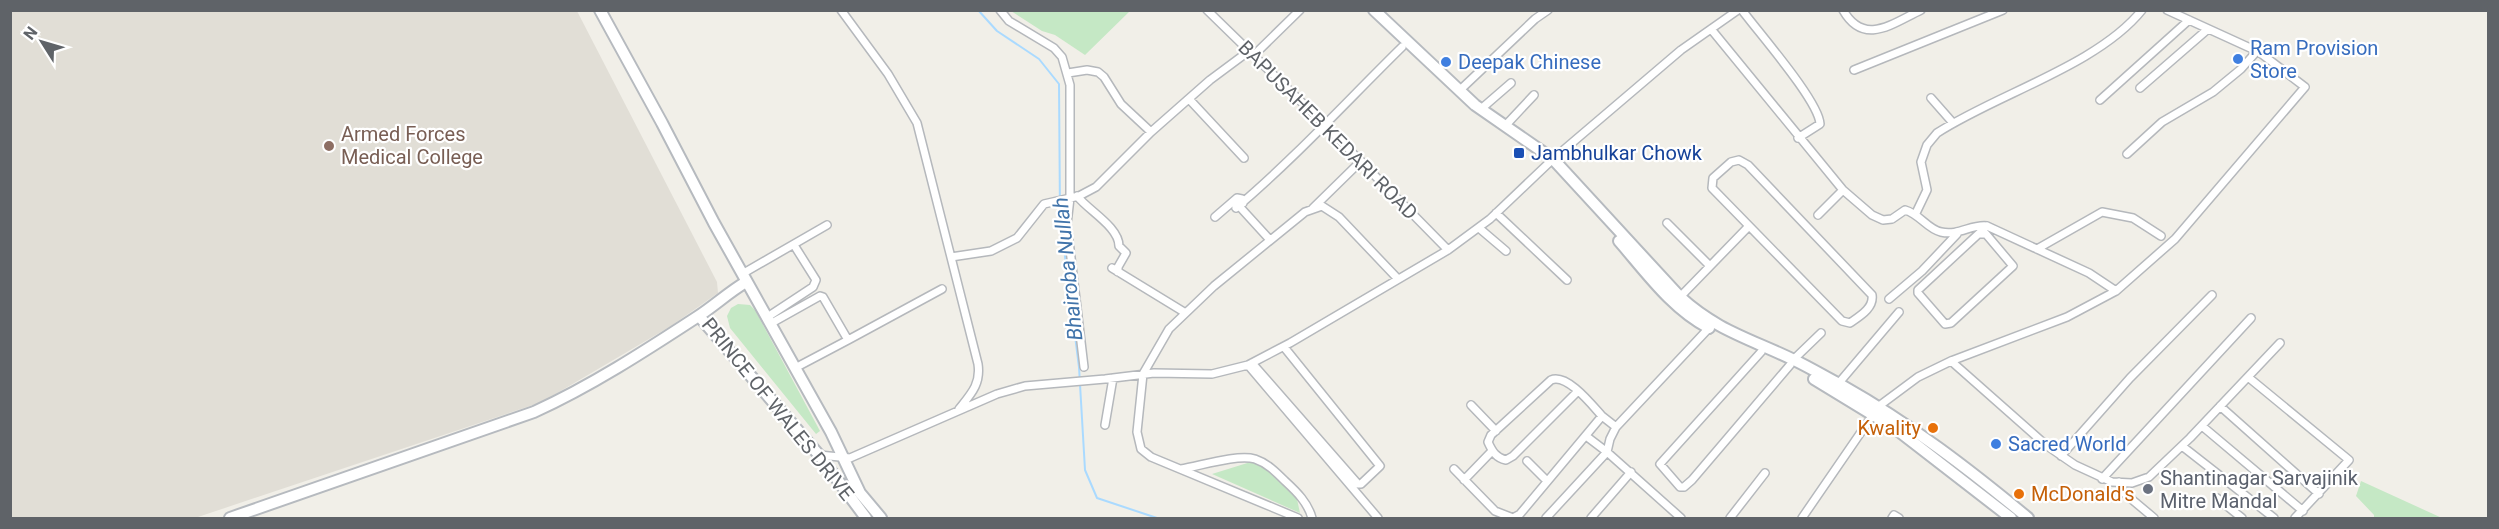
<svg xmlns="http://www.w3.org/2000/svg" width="2499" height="529" font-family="Roboto,sans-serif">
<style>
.education{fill:#e1ded6}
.green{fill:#c5e8c5}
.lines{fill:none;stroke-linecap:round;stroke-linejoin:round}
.stream{stroke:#aadaff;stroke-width:2}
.street-casing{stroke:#b5b8bc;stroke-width:10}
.secondary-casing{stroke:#b6babf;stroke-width:14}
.street{stroke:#fff;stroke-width:7}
.secondary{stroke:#fff;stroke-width:10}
.shop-dot{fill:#3f7fe0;stroke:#fff;stroke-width:2}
.education-dot{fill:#8d6e63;stroke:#fff;stroke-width:2}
.transit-dot{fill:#1a4fb4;stroke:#fff;stroke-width:2}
.food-dot{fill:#e8710a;stroke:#fff;stroke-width:2}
.worship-dot{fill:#6b7280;stroke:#fff;stroke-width:2}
.labels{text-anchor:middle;stroke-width:4.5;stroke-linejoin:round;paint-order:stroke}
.shop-label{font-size:20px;fill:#366cbe;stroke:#fff;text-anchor:start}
.street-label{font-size:20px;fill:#5f6368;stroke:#fff}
.education-label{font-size:20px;fill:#785e54;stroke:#fff;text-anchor:start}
.transit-label{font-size:20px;fill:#164399;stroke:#fff;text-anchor:start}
.food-label{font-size:20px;fill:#c56008;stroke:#fff;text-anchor:end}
.worship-label{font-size:20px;fill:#5b616d;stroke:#fff;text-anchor:start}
.water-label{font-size:21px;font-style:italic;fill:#4174aa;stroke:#fff}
</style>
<rect width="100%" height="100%" fill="#f1efe8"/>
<path class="education" d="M10 11H577L717 282 718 293 671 326 542 402 195 518H11Z"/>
<path class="green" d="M1011 11H1130L1085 55 1055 35 1042 31Z
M738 304 750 305 755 310 820 431 816 434 730 328 727 316 731 308Z
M1257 460 1297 499 1300 513 1212 474Z
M2361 481 2442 518H2374V515L2356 496Z"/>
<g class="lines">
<path class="stream" d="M978 10 997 31 1039 59 1059 84 1060 217 1079 367 1085 470 1097 498 1157 518"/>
<g class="street-casing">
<path id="street" d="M841 10 888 74 917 123 978 364C981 384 971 394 959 409
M1000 10 1009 21 1054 48 1062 57 1070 85V198L1067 224 1084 367
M1207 10 1324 124 1448 250
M1742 10C1758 32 1819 101 1820 124L1798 138
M1843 10C1864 47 1893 23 1921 10
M1711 29 1843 190 1872 215 1883 220 1892 219 1905 210C1920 214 1927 229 1941 232 1959 236 1971 224 1987 226L2089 273 2116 291
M1253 56 1300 10
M1854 70 2003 10
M1068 73 1087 70 1098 72 1104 77 1121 104 1151 132
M2140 88 2208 29
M1459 91 1535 19 1548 10
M1931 98 1953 123
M1189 99 1244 158
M2100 100 2189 20
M1481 109 1511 83
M1505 126 1534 95
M2127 154 2162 122 2213 92 2241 69 2257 51
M1739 160 1748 165 1872 295C1874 308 1860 316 1850 323L1842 321 1712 188 1713 178 1731 162Z
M1077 196C1089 211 1119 227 1119 246L1126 253 1118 267V272
M1239 206 1270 240
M1236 208C1295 158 1347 101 1402 47
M1313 208 1361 161
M1496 213 1567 280
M1916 213 1927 190 1921 162 1927 145 1937 133C1997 94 2098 65 2142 10
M1818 215 1843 190
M1215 217 1237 198 1242 199 1243 203
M1667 223 1709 265
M1479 228 1506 251
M1980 234H1986L2013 266 1951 323 1945 324 1918 293V290L1987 226
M2037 249 2102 212 2133 218 2161 236
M951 257 991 251 1017 238 1044 204 1079 196 1096 187 1151 132 1210 80 1249 51
M1112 268 1184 312
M742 274 827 225
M1680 297 1749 226
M1889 299 1922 271 1957 234
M766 318 813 287 816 280 794 245
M770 324 820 296 823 297 848 340 795 368
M848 340 942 289
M1761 352 1660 464 1680 487H1684L1692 480 1790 365
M1793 360 1821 333
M1951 361 2046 445 2075 465 2112 482 2132 483 2149 477 2190 438 2280 343
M1252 363 1358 484H1361L1380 466 1284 347
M1248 365 1378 518
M2248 377 2349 460 2295 518
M1838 384 1899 312
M1578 391 1513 456 1506 460C1496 458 1492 451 1488 442L1491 435 1551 380C1567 373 1592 405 1602 416
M1471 405 1496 431
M2220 406 2319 494
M1105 425 1113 378
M2202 426 2303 511
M2182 446 2274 518
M819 455 850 458 997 394 1025 386 1105 379 1154 373 1212 374 1248 365 1290 343 1448 250 1490 219 1553 159 1681 50 1738 10
M2061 456 2130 378 2212 295
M1527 461 1547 481
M1181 469C1200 466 1237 454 1255 459 1267 463 1276 472 1285 481 1297 492 1308 503 1312 518
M1454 469 1495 511 1513 518 1520 514 1602 416 1616 427
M2102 479 2251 318
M1464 480 1492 451
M2119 482 2123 492 2154 518
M2217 498 2242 518
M1298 518 1151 457 1141 449 1137 432 1143 374 1169 329 1214 286 1305 212 1322 206 1339 217 1398 279
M1546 518 1607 452 1586 436
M1591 518 1631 472
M1681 518 1607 452 1610 439 1616 427 1709 328
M1730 518 1765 473
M1802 518 1879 406 1918 377 1951 361 2067 317 2116 291 2175 239 2305 87 2259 52 2167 10
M1892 518 1894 515 1899 518"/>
</g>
<g class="secondary-casing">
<path id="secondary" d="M600 10 662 123 714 223 831 432 860 493 881 518
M1374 10 1475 105 1553 159 1680 297C1717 331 1751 339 1794 360 1811 368 1827 378 1843 386 1909 423 1970 470 2028 518
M1619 241C1646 272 1672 309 1709 328
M699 316 819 455 866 518
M1814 379 1896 429 2011 518
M230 518 534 412C591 386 645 351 697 317 714 306 729 292 746 282"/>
</g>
<use href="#street" class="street"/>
<use href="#secondary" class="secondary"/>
</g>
<g class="shop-dot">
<circle cx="2238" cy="59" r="6"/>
<circle cx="1446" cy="62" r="6"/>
<circle cx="1996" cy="444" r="6"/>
</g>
<circle class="education-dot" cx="329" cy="146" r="6"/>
<rect class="transit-dot" x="1513" y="147" width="12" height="12" rx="3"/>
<g class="food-dot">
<circle cx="1933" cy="428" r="6"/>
<circle cx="2019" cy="494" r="6"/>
</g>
<circle class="worship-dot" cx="2148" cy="489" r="6"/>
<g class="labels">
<g class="shop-label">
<text x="2250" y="55">Ram Provision<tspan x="2250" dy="23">Store</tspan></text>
<text x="1458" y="69">Deepak Chinese</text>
<text x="2008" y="451">Sacred World</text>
</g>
<g class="street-label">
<text transform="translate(1328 130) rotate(45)" y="7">BAPUSAHEB KEDARI ROAD</text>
<text transform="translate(778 409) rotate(51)" y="7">PRINCE OF WALES DRIVE</text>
</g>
<g class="education-label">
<text x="341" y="141">Armed Forces<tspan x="341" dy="23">Medical College</tspan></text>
</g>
<g class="transit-label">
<text x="1531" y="160">Jambhulkar Chowk</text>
</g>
<g class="food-label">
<text x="1921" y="435">Kwality</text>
<text x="2031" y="501" text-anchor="start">McDonald's</text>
</g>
<g class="worship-label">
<text x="2160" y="485">Shantinagar Sarvajinik<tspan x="2160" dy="23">Mitre Mandal</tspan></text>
</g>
<g class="water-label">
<text transform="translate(1068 269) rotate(-96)" y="7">Bhairoba Nullah</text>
</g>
</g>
<rect width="2499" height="529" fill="none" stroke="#5f6368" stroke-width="24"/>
<g transform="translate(42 42) rotate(307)" stroke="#ffffff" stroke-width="4.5" paint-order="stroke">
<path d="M0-4.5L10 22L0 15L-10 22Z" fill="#5f6368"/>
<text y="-9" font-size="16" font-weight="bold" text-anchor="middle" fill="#5f6368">N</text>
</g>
</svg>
